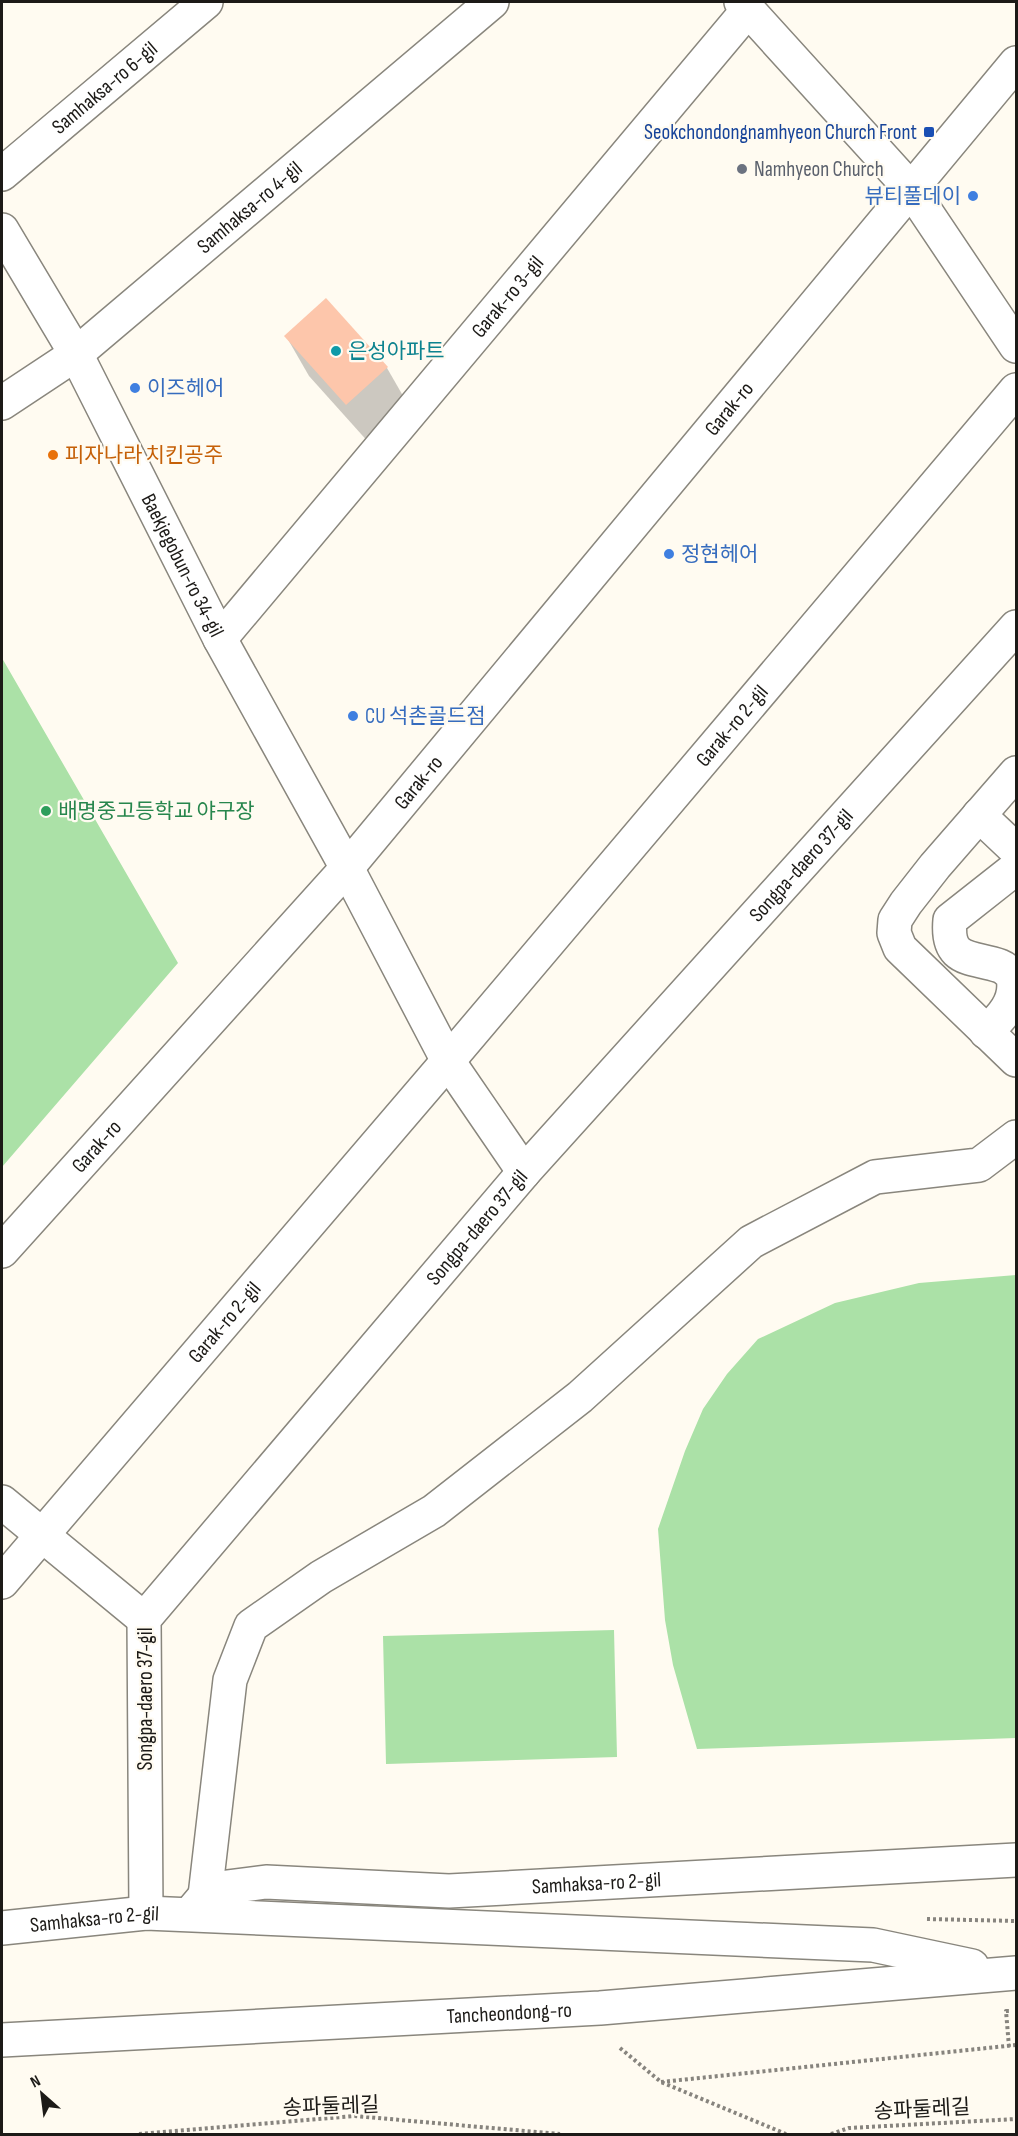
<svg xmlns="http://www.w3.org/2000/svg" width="1018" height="2136" font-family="'Sofia Sans Condensed','Noto Sans KR',sans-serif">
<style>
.green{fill:#abe1a7}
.shadow{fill:#0003}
.building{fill:#fdc6ab}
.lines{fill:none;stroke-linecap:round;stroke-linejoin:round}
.minor-casing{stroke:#89867d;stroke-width:36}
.path{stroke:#87847e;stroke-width:4;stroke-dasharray:3 3;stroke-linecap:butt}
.minor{stroke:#fff;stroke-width:33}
.transit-dot{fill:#1a4fb4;stroke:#fffbf1;stroke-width:2}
.worship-dot{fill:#6b7280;stroke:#fffbf1;stroke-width:2}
.shop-dot{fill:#3f7fe0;stroke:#fffbf1;stroke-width:2}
.culture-dot{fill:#0f9aa8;stroke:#fffbf1;stroke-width:2}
.food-dot{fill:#e8710a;stroke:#fffbf1;stroke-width:2}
.leisure-dot{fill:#2e9e5b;stroke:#fffbf1;stroke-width:2}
.labels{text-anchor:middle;stroke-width:4.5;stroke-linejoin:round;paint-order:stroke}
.street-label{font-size:21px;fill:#1c1a17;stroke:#fffbf1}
.transit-label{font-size:21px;fill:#164399;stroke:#fffbf1;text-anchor:end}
.worship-label{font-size:21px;fill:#5b616d;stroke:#fffbf1;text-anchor:start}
.shop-label{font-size:21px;fill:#366cbe;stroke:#fffbf1;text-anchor:start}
.culture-label{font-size:21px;fill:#0d838f;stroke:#fffbf1;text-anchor:start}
.food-label{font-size:21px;fill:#c56008;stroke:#fffbf1;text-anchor:start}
.leisure-label{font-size:21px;fill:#27864d;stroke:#fffbf1;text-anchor:start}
</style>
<rect width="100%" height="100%" fill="#fffbf1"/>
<path class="green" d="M2 658 178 963 2 1167Z
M1016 1275V1738L697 1749 673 1665 665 1620 658 1529 685 1451 703 1409 727 1374 758 1339 835 1303 919 1283Z
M614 1630 617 1757 386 1764 383 1636Z"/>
<path class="shadow" d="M286 336 387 368 410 408 370 444 309 376Z"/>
<path class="building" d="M326 298 388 367 346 405 284 336Z"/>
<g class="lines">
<g class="minor-casing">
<g id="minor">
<path d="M741 2 910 188 1016 346"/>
<path id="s1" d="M2 174 206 2"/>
<path id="s2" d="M2 230 76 354 220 639 347 868 448 1061 524 1172"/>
<path id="s3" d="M2 403 76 354 492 2"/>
<path id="s4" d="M220 639 748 10"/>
<path d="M1016 773 935 866 906 903 895 920 894 933 900 948 1016 1060"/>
<path d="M979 815 1016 850"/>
<path d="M986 1032C1001 1018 1018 1001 1013 978 1011 973 1005 968 1000 966 971 956 946 963 950 920L1016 868"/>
<path id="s5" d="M2 1251 347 868 1016 63"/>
<path d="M2 1502 144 1619"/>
<path id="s6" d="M2 1582 448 1061 1016 390"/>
<path d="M205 1896 230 1680 251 1626 321 1577 434 1511 580 1397 751 1242 875 1177 979 1165 1016 1137"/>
<path id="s7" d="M194 1909 205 1896 227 1887 266 1882 449 1891 1016 1860"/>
<path id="s8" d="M146 1913 144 1619 524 1172 1016 627"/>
<path id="s9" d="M2 1928 146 1913 873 1945 972 1966"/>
<path id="s10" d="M2 2040 600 2008 1016 1973"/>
</g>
</g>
<path class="path" d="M927 1919 1016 1921
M1009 2047 1006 2011H1010
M620 2048 661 2082 786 2134
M661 2082 1016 2045
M139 2134 355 2116 560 2134
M831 2134 849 2128 1016 2119"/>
<use href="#minor" class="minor"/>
</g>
<rect class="transit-dot" x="923" y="126" width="12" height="12" rx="3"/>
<circle class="worship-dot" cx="742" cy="169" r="6"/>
<g class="shop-dot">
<circle cx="973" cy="196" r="6"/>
<circle cx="135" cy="388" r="6"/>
<circle cx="669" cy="554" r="6"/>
<circle cx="353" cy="716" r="6"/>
</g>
<circle class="culture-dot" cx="336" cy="351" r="6"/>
<circle class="food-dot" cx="53" cy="455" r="6"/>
<circle class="leisure-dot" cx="46" cy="811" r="6"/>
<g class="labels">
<g class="street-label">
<text dy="7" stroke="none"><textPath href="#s1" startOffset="134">Samhaksa-ro 6-gil</textPath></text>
<text dy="7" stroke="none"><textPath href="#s3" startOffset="316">Samhaksa-ro 4-gil</textPath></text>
<text dy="7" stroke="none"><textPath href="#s4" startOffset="447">Garak-ro 3-gil</textPath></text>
<text dy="7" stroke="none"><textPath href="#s5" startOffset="1113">Garak-ro</textPath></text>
<text dy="7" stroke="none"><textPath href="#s2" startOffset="381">Baekjegobun-ro 34-gil</textPath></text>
<text dy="7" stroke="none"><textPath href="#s6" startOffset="1125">Garak-ro 2-gil</textPath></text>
<text dy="7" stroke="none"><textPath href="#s5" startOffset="627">Garak-ro</textPath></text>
<text dy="7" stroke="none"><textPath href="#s8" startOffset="1294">Songpa-daero 37-gil</textPath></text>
<text dy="7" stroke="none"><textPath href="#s5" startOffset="141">Garak-ro</textPath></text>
<text dy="7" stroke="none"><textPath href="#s8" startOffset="808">Songpa-daero 37-gil</textPath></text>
<text dy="7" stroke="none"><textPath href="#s6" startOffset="342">Garak-ro 2-gil</textPath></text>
<text transform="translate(145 1699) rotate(-90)" y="7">Songpa-daero 37-gil</text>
<text dy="7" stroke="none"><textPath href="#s7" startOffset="411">Samhaksa-ro 2-gil</textPath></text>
<text dy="7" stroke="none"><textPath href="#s9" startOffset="93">Samhaksa-ro 2-gil</textPath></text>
<text dy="7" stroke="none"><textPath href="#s10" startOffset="508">Tancheondong-ro</textPath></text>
<text transform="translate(331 2106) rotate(-2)" y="7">송파둘레길</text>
<text transform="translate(922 2109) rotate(-3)" y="7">송파둘레길</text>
</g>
<g class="transit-label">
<text x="917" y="139">Seokchondongnamhyeon Church Front</text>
</g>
<g class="worship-label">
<text x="754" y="176">Namhyeon Church</text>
</g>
<g class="shop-label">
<text x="961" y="203" text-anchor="end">뷰티풀데이</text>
<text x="147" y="395">이즈헤어</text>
<text x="681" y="561">정현헤어</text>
<text x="365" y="723">CU 석촌골드점</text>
</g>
<g class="culture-label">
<text x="348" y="358">은성아파트</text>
</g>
<g class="food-label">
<text x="65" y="462">피자나라 치킨공주</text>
</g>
<g class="leisure-label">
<text x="58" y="818">배명중고등학교 야구장</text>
</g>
</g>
<rect width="1018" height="2136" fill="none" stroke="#1c1a17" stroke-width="6"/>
<g transform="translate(42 2094) rotate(332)" stroke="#fffbf1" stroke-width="4.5" paint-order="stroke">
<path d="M0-4.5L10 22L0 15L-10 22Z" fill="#1c1a17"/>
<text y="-9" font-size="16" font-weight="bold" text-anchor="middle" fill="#1c1a17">N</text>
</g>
</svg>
